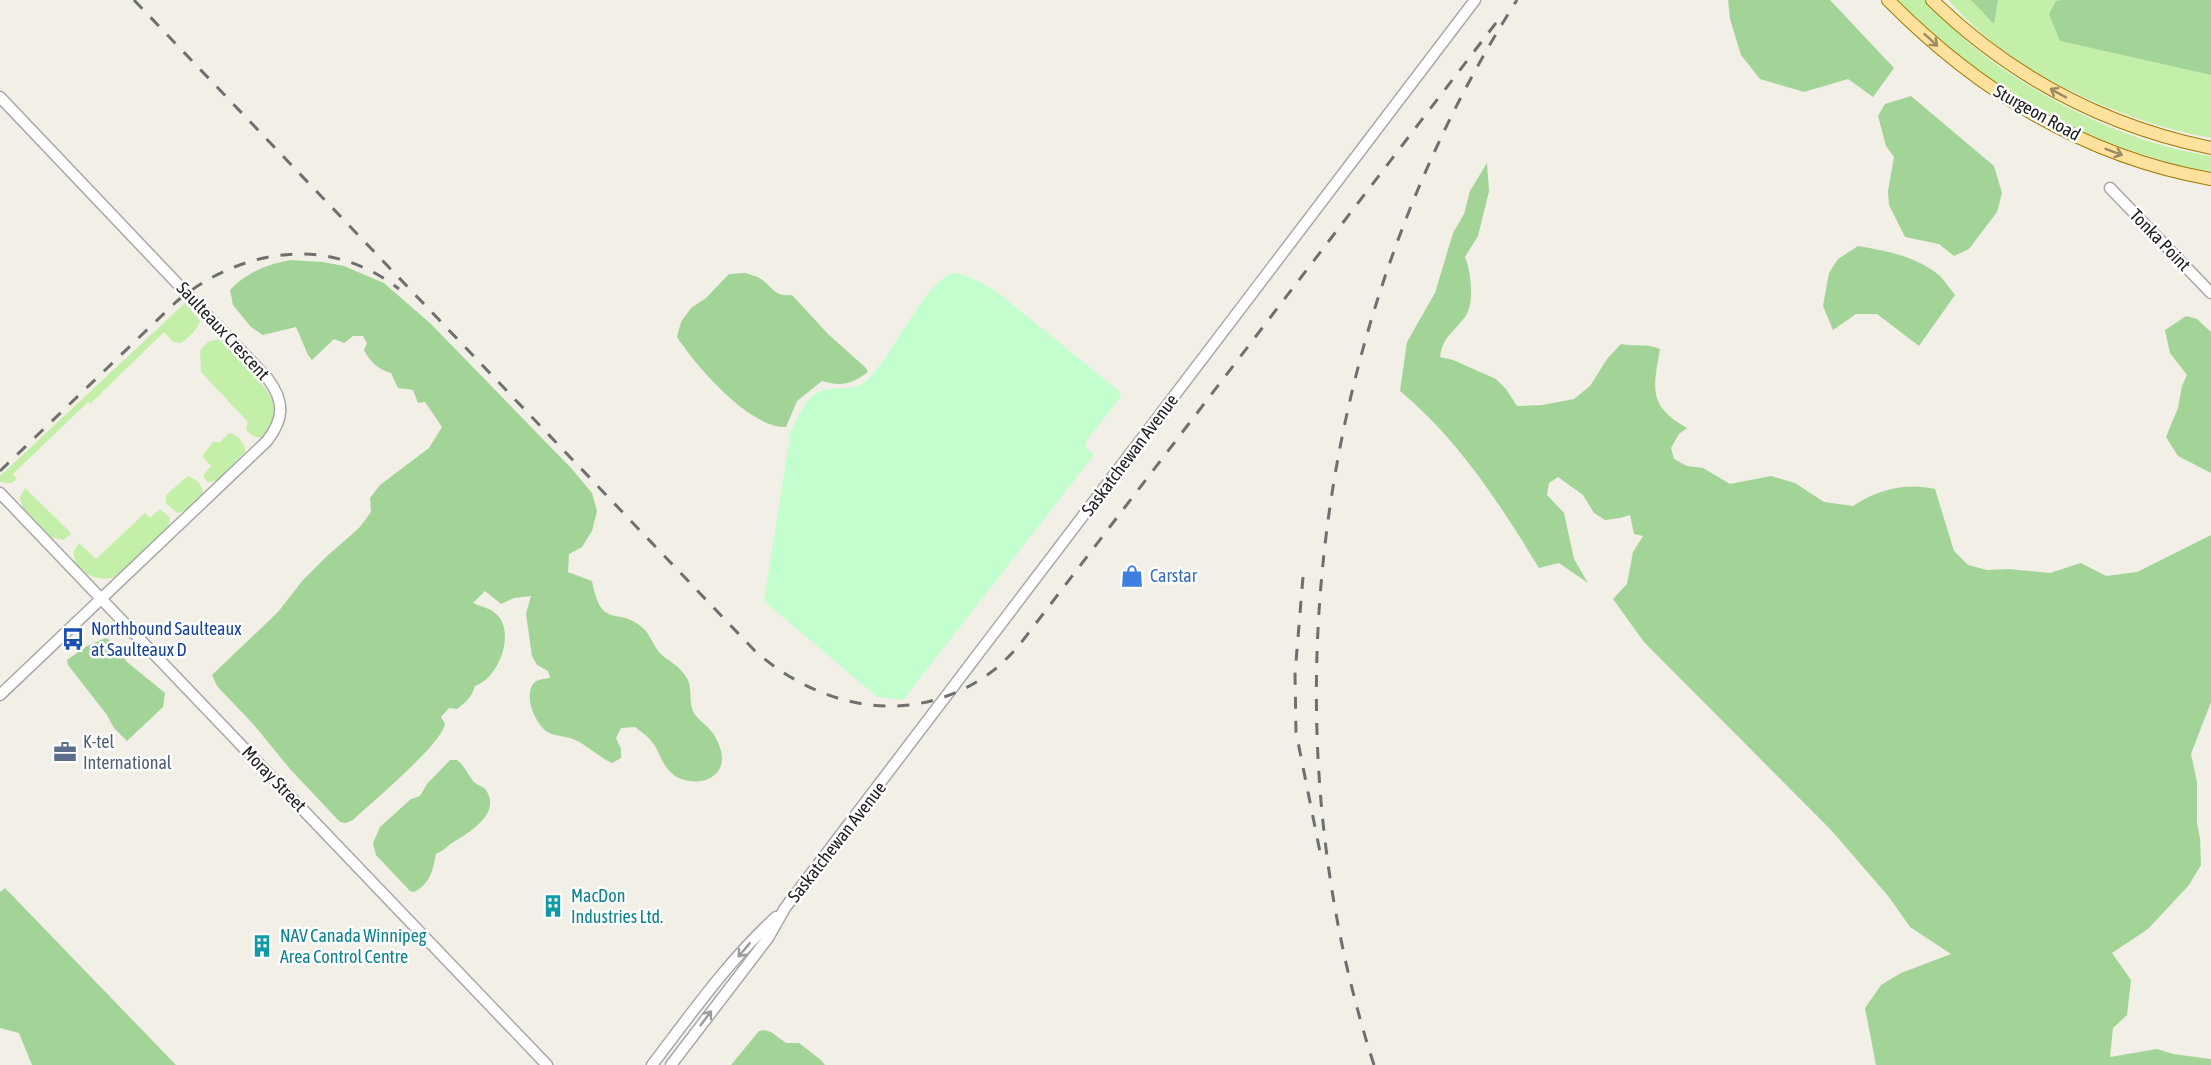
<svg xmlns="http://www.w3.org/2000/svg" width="2211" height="1065" font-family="'Asap Condensed',sans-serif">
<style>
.grass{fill:#c3efa9}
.forest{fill:#a2d498}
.park{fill:#c2fece}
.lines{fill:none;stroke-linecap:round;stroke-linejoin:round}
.minor-casing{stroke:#a8a8a8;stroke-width:13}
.major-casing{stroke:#9d7d00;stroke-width:14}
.minor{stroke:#fff;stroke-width:10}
.major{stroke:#ffe19e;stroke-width:12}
.rail{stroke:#6f6f6f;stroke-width:3;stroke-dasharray:12 12;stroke-linecap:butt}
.oneway{stroke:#9b8b66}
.oneway2{stroke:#9b9b9b}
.labels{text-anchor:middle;stroke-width:5;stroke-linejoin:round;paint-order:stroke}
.street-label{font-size:18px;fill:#212121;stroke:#fff}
.shop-label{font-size:18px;fill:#366cbe;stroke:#fff;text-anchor:start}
.transit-label{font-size:18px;fill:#164399;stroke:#fff;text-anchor:start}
.service-label{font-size:18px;fill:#4e5e75;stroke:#fff;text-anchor:start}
.culture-label{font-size:18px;fill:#0d838f;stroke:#fff;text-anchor:start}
</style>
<rect width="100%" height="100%" fill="#f2efe6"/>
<path class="grass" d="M1898 0H1924C1948 24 1972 48 2000 67 2061 109 2137 145 2211 156V172C2082 145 1991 93 1898 0Z
M1948 0H1971L1994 23 1998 0H2060L2056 1 2060 41 2211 75V138C2138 126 2040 84 1984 35 1971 24 1959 12 1948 0Z
M185 303 200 321C198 329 188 338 181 343L173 342 164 332 90 404 88 402 13 474 17 479 11 483 0 482V476Z
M218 339C230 346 270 389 273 403 277 420 266 452 246 430L248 422 201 372 200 350 208 342Z
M229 433C237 434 246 444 245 452L217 481 208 482 204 478V474L211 466 202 456 213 442H220Z
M188 476C195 478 203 485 203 493L185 511 177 513 166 503V495Z
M25 488 71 533 70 535 63 540 51 537 23 508 20 497Z
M160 509 170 518 169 527 115 577C97 583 72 572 74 551L79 543 96 559 145 513 150 518Z"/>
<path class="forest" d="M1728 0H1830L1894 68 1873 97 1848 79 1804 92 1760 79 1741 55 1730 19Z
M1971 0H1998L1994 24Z
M2060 0H2211V75L2060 41 2049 14 2056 1Z
M1911 96 1994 166 2002 193 1997 212 1969 249 1954 256 1939 244 1905 237 1889 205 1888 191 1894 157 1886 146 1878 116 1885 104Z
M1487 163 1489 191 1478 236 1465 257C1471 271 1475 304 1465 317 1453 333 1443 336 1440 357L1453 360 1496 379 1506 389 1517 406 1542 405 1574 399 1590 386 1607 359 1621 344C1634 347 1646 343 1660 349 1653 389 1648 406 1687 428L1679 434 1671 448 1674 459 1687 466 1703 468 1730 484 1771 476 1795 483 1824 502 1853 506C1876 490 1907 482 1935 489L1954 551 1968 565 1987 570 2008 569 2050 573 2081 563 2106 576 2137 572 2211 535V702L2191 754 2197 782V823L2200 838 2201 865 2189 885 2148 929 2112 953 2131 980 2127 1015 2113 1028 2110 1057 2157 1049 2173 1054 2211 1059V1065H1876L1865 1008 1881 985 1901 973 1951 954 1910 927 1889 897 1831 830 1644 642 1613 599 1627 584 1633 552 1643 536 1634 534 1630 515 1620 518 1605 520 1594 513 1583 495 1558 477 1549 483 1547 495 1564 513 1574 559 1588 583 1559 563 1539 568C1500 504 1458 439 1400 391L1407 342 1435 293 1453 233 1464 214 1470 191Z
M1858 246C1887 251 1916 256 1940 276 1945 281 1950 289 1955 295L1919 346 1877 314H1856L1833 330 1823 306 1829 273 1838 259Z
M291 260 323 262 344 266 384 283 431 324 572 469 592 493 597 511 592 531 582 547 569 554 568 572 592 581C602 633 618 604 644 629 651 636 654 648 662 655 672 663 682 668 688 680 692 689 689 702 693 711 697 720 709 726 714 735 718 741 723 753 722 761 719 783 691 786 675 776 664 768 661 757 655 746 650 738 643 733 635 727L621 728 616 738 621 749V758L612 763C598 757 588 745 573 739 565 736 553 736 546 731 535 722 524 698 533 684 537 679 544 679 550 678L548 671 537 665 532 656 526 614 531 596 514 598 501 604 485 591 473 603C479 606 490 608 495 613 517 630 499 679 475 686 472 697 466 702 457 709L449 708 441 717 445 724C441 745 372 802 353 820L346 823 340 822 290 769 254 725 217 686 212 675 278 612 303 580 326 557 359 528 371 512 370 498 380 485 429 448 442 427 425 402 418 403 413 390 398 388 391 373C379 370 370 362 364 350L367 343 363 336H353L344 343 334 339 312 360 308 355 296 327 263 335 251 327 233 305 230 290C247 272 268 264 291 260Z
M746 273C750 275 757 276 761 279 773 287 774 297 792 295L828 334 866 368 868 372C852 384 842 387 822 381L797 401 786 427C749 428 696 366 677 337L681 322 691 308 706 298 729 274Z
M2186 316 2197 319 2211 332V473L2178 456 2166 437 2178 408 2182 386 2187 375 2170 353 2165 330Z
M106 638 112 642 127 662 165 693 163 707 127 741 114 728 107 715 68 665 67 660 87 646Z
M450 760H457C465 766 468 775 474 782 478 786 483 786 486 790 502 814 468 833 452 843 446 847 443 851 436 854 433 870 430 884 414 892L410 891 376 855 373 843 380 827 411 799 420 796 427 784Z
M5 888 176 1065H32L19 1033 0 1028V892Z
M764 1030 771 1032 786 1043H799L821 1060 825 1065H731L759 1031Z"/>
<path class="park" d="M955 273C973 276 987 286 1002 296L1120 392 1121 396 1087 440 1085 447 1094 455 903 700 877 697 764 601 791 430C799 418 802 404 814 395 830 383 850 394 866 381 891 361 927 276 955 273Z"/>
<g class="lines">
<g class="minor-casing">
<path id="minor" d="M0 97 268 379C285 402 284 419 267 441L0 695
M2110 188 2211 293
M0 493 547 1065
M652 1065C691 1014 729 960 776 917
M671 1065 768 938 785 908 1475 0"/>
</g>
<g class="major-casing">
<path id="major" d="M1888 0C1977 90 2085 157 2211 179
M1932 0C2010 76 2105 126 2211 148"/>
</g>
<use href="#minor" class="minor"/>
<use href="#major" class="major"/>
<path class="rail" d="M134 0 755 651C822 710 914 728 990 673 1000 666 1008 657 1017 648L1499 19
M0 471 176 302C241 248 329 234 399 289
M1303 577 1295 674 1296 732 1320 852
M1374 1065C1260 714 1319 310 1517 0"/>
</g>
<defs><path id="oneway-shaft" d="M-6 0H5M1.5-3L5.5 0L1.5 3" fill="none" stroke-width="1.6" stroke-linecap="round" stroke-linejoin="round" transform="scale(1.5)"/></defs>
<g class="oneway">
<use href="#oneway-shaft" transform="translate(1931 40) rotate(42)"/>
<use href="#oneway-shaft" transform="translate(2058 93) rotate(-151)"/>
<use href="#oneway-shaft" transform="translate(2114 152) rotate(21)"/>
</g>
<g class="oneway2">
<use href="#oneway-shaft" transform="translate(744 950) rotate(130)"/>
<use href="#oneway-shaft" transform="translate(706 1018) rotate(-53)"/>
</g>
<defs>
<g id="shop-bare" transform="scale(1.8)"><path d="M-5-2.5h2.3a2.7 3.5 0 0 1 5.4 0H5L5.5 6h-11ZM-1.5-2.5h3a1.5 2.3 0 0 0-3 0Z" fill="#3f7fe0" stroke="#fff" stroke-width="2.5" paint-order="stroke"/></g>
<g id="bus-bare" transform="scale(1.8)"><path d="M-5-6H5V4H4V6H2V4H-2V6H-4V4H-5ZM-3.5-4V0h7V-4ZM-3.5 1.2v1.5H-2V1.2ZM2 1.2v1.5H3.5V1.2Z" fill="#1a4fb4" stroke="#fff" stroke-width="2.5" paint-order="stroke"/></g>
<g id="office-bare" transform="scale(1.8)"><path d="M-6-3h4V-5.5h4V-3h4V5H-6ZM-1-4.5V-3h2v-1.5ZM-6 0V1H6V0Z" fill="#5c6f8a" stroke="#fff" stroke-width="2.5" paint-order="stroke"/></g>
<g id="building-bare" transform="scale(1.8)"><path d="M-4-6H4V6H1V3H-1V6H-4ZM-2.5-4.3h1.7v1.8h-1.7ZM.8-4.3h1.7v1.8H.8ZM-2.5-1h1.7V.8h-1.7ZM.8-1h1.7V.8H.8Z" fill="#0f9aa8" stroke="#fff" stroke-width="2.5" paint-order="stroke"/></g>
</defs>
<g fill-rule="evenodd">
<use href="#shop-bare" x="1132" y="576"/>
<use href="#bus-bare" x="73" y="639"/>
<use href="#office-bare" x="65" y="752"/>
<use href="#building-bare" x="553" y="906"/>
<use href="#building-bare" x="262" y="946"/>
</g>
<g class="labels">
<g class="street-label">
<text transform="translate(2037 113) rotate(29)" y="6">Sturgeon Road</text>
<text transform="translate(2160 240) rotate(46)" y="6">Tonka Point</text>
<text transform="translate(223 331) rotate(47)" y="6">Saulteaux Crescent</text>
<text transform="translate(1130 455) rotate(-53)" y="6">Saskatchewan Avenue</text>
<text transform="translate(274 779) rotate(46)" y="6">Moray Street</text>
<text transform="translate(837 842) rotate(-52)" y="6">Saskatchewan Avenue</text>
</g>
<g class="shop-label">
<text x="1150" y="582">Carstar</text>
</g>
<g class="transit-label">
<text x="91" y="635">Northbound Saulteaux<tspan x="91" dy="21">at Saulteaux D</tspan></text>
</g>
<g class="service-label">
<text x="83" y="748">K-tel<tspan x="83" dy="21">International</tspan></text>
</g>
<g class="culture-label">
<text x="571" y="902">MacDon<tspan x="571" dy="21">Industries Ltd.</tspan></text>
<text x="280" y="942">NAV Canada Winnipeg<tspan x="280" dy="21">Area Control Centre</tspan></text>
</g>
</g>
</svg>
